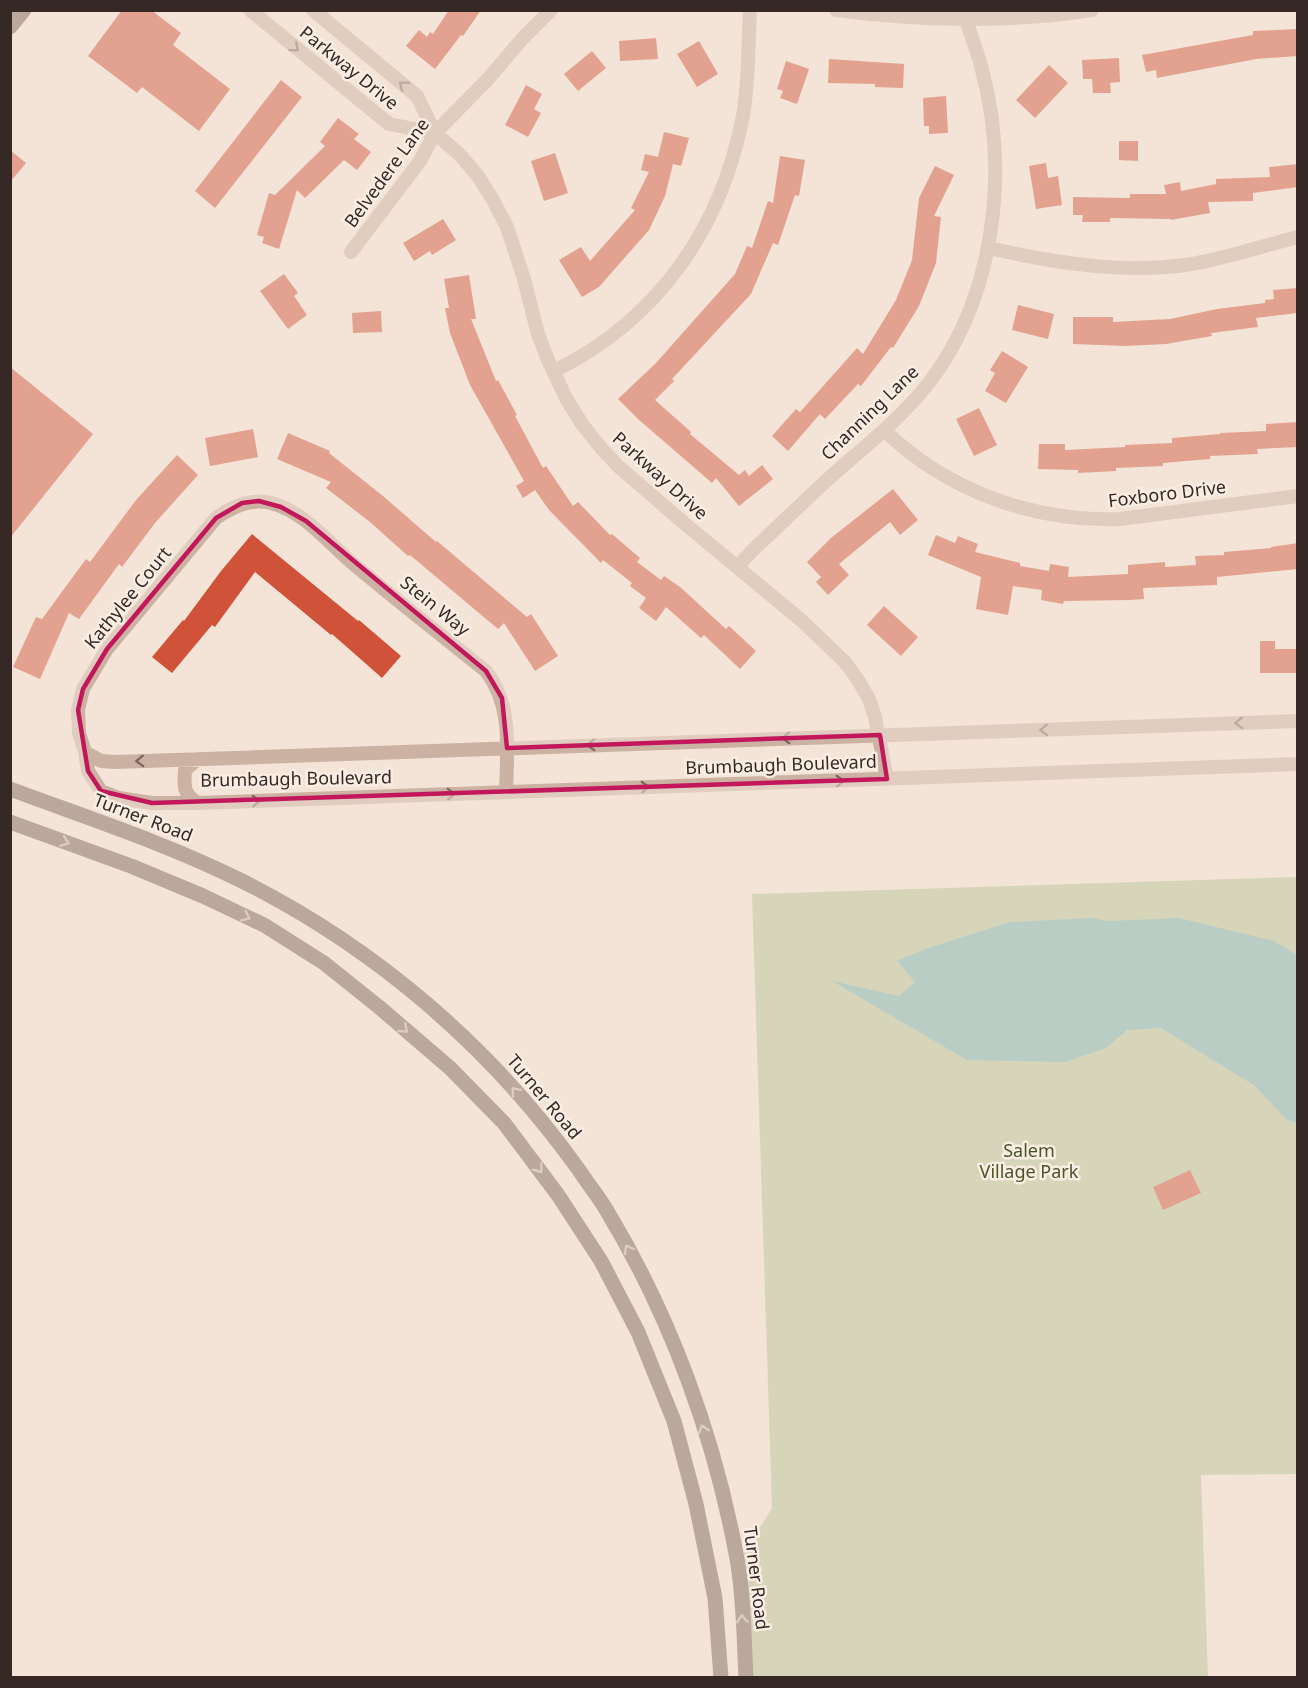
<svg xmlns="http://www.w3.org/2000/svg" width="1308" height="1688" font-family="'Noto Sans',sans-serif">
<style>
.green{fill:#b7c396}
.water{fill:#74b2b0}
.building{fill:#d05339}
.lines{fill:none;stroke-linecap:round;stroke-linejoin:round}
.minor{stroke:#ccb2a3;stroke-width:14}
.primary{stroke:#795f55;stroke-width:15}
.oneway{stroke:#7a675e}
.oneway2{stroke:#c0aea4}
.marked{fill:none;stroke:#c2185b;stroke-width:4.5;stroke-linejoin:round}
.labels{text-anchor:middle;stroke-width:5;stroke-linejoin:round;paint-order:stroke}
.street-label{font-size:18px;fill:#362925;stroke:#faeee4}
.park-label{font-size:18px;fill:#485627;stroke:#faeee4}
</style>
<rect width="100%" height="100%" fill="#f3e4d7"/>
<path class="green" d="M1297 877V1474L1201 1475 1208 1677H746L738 1563 772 1508 752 894Z"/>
<path class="water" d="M1092 918 1109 921 1179 918 1274 941 1297 955V1123L1286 1119 1255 1086 1161 1028 1127 1030 1106 1048 1066 1062 967 1060 832 981 899 996 915 982 897 961 925 949 1010 922Z"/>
<path class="building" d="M122 10H151L181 33 173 45 230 89 199 131 142 87 137 93 88 56Z
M449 10H481L463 36 461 35 435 69 406 46 419 30 427 37 430 32 433 34Z
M1297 29 1298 56 1256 59 1157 78 1156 70 1146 72 1142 55 1253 35V31Z
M656 38 658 59 620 61 619 41Z
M699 41 718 74 697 87 677 54Z
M592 51 606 68 578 91 564 74Z
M1119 58 1120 82 1110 83 1111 93H1093L1092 79H1083L1082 60Z
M829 59 904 64 903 88 875 87V84L828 83Z
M786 61 809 69 797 104 780 98 783 91 777 89Z
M1049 65 1068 83 1035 118 1016 100Z
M281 80 302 97 215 208 195 191Z
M526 85 542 94 534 109 541 113 528 137 505 125Z
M946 96 948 133 929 134V126H924L923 98Z
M338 118 359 134 354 139 371 152 357 170 344 160 305 198 297 190 279 249 262 243 264 237 257 235 269 193 275 195 325 146 320 142Z
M664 132 689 138 681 166 673 164 665 196 649 230 599 287 582 297 559 260 581 247 590 261 635 210 631 208 649 172 641 170 645 154 658 157Z
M1119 141H1138V161L1119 160Z
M10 150 26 163 10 182Z
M555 153 568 193 544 201 531 161Z
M780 156 805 160 799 196 795 195 778 245 773 243 751 294 672 379 674 381 655 400 691 432 690 434 739 475 745 470 749 476 762 465 773 479 739 506 716 478 712 483 638 419 618 399 656 363 735 274 747 246 752 248 768 201 773 203Z
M1046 163 1048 178 1058 176 1062 205 1036 209 1029 166Z
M1298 164V187L1253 193V201L1208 202 1210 213 1171 220V219L1110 218V222H1082L1083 215H1073V197L1130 198V194H1166L1164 185 1180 182 1181 191 1216 184V179L1270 177 1269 167Z
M935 166 954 175 934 216 941 217 936 263 919 306 893 348 891 347 861 386 858 384 825 419 820 414 788 451 772 436 796 409 800 412 857 348 863 354 896 300 912 260 919 198Z
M443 219 456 240 432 255 430 251 414 261 403 243Z
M284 274 298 293 294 296 307 315 288 329 260 291Z
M469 275 476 319H471L496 381 498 380 517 415 515 416 543 468 546 466 573 506 578 502 610 535 612 534 640 558 637 562 661 580 664 576 680 587 726 629 729 626 756 651 740 669 704 635 701 638 666 607 656 621 639 608 646 598 630 586 632 583 603 560 601 563 549 510 535 490 523 498 516 486 524 481 470 385 450 333 445 308H449L444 279Z
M1298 288V313L1256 318 1258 327 1211 333 1212 336 1166 344 1125 346 1073 344V317H1113V322L1170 319 1217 309 1265 303V300L1274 299 1273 290Z
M1018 305 1054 314 1048 339 1012 330Z
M381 311 382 332 353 333 352 313Z
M1002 351 1028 367 1006 403 985 391 995 373 990 370Z
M10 367 93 434 10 538Z
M979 408 997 445 974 456 956 419Z
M1298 422V447L1257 449 1258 454 1210 456V459L1163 463V466L1116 468V471L1078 473V470L1038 469 1039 444H1065V450L1125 447V445L1172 443V438L1220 434V433L1266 431V424Z
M253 429 258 457 210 466 205 438Z
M288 433 330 451 329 453 383 496 436 542 437 541 527 617 531 614 558 656 535 671 504 623 498 629 410 555 408 556 370 522 326 488 331 482 277 459Z
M177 455 198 475 155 523 122 567 119 564 79 619 69 613 40 679 13 667 36 617 42 619 86 559 90 562 136 500Z
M893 489 918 520 900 535 890 522 839 564 849 575 828 595 816 582 821 577 807 562 831 538Z
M252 534 358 621 359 620 401 656 382 678 332 634 331 635 255 572 215 627 212 625 172 673 152 657 183 620 184 621 221 571Z
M936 535 955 543 958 536 978 544 975 552 1020 563V566L1049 571 1050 564 1069 567 1068 577 1128 574V565L1165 562V567L1196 565 1195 556 1224 555V552L1271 548V547L1298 543V569L1217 577V585L1143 588 1144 599 1130 600 1064 601 1063 604 1041 600 1042 590 1013 586 1008 615 976 609 981 577 928 555Z
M884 606 918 637 901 656 867 625Z
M1260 641H1275V649H1298V673H1260Z
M1190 1170 1201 1193 1163 1210 1153 1187Z"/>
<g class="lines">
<path class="minor" d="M250 10 389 124 435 133
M313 10 417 96 435 133 460 155 478 176 493 200 507 227 524 279 538 334 548 360 566 398 582 424 601 448 618 466 684 523 801 620 845 662 858 680 869 699 875 717 887 779
M836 10C921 21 1007 23 1092 10
M988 248C1053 262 1119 274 1185 265 1221 260 1262 246 1298 237
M351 252 420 161 435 133 488 79 523 38 551 10
M554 371C658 320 721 229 743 116 749 81 748 45 750 10
M884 430C947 491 1033 522 1120 519L1298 496
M737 567 756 547C783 522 809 496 836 472 868 444 902 417 928 384 995 298 1010 170 981 66 976 47 969 29 962 10
M85 752 101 761 116 762 1298 721
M506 792C507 750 513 706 486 671 441 635 395 599 351 562 327 541 303 511 271 503 250 498 232 507 216 518L107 649 83 689 78 710 79 733 85 752 88 771 101 791 119 798 152 803H197L1298 764
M197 803C183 793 184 787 185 770L198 759"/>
<path class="primary" d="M10 27 24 10
M10 789C88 818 168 844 242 881 376 948 492 1048 579 1170 588 1184 599 1197 607 1211 671 1317 715 1438 737 1559 744 1598 744 1639 746 1678
M10 822 131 866 203 896 264 925 324 963 379 1007 450 1068 504 1123 558 1195 601 1261 638 1332 674 1421 696 1504 715 1598 721 1678"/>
</g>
<defs><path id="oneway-chevron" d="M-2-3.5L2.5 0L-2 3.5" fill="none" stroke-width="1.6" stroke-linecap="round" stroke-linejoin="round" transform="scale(1.5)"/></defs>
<g class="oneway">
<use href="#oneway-chevron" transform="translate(295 48) rotate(40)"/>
<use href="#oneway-chevron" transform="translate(403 85) rotate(-141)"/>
<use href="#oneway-chevron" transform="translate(1239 723) rotate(178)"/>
<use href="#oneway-chevron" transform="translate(1044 730) rotate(178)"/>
<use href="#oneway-chevron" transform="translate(786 738) rotate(178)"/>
<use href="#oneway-chevron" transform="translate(591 745) rotate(178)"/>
<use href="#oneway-chevron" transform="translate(140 761) rotate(178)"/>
<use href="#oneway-chevron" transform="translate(840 781) rotate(-2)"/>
<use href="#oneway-chevron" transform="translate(645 787) rotate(-2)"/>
<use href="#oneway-chevron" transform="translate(451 794) rotate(-2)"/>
<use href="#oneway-chevron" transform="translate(256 801) rotate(-2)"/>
</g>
<g class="oneway2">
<use href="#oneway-chevron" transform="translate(65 842) rotate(20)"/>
<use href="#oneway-chevron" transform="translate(246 917) rotate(26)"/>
<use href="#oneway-chevron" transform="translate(404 1029) rotate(41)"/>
<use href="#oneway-chevron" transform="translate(515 1091) rotate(-131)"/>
<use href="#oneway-chevron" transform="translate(539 1169) rotate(53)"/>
<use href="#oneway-chevron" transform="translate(628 1249) rotate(-119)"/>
<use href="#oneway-chevron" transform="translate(703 1429) rotate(-107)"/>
<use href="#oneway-chevron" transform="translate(742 1619) rotate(-94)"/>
</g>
<path d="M0 0H1308V1688H0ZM259 501 281 507 306 521 486 671 502 698 507 748 880 735 887 779 152 803 101 791 88 771 78 710 83 689 107 649 216 518 242 503Z" fill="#f3e4d7" fill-opacity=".55" fill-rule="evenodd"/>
<path class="marked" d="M259 501 281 507 306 521 486 671 502 698 507 748 880 735 887 779 152 803 101 791 88 771 78 710 83 689 107 649 216 518 242 503Z"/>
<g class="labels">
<g class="street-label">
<text transform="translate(349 68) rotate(39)" y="6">Parkway Drive</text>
<text transform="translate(387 173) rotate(-54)" y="6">Belvedere Lane</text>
<text transform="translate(870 413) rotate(-44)" y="6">Channing Lane</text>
<text transform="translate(660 476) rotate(42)" y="6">Parkway Drive</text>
<text transform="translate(1167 494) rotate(-7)" y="6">Foxboro Drive</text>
<text transform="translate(128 598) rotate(-51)" y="6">Kathylee Court</text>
<text transform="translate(435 606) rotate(39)" y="6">Stein Way</text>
<text transform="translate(781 765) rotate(-2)" y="6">Brumbaugh Boulevard</text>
<text transform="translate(296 779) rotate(-1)" y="6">Brumbaugh Boulevard</text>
<text transform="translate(143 818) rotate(21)" y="6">Turner Road</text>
<text transform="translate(544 1097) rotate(50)" y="6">Turner Road</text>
<text transform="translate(756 1578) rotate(83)" y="6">Turner Road</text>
</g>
<g class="park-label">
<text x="1029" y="1157">Salem<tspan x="1029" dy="21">Village Park</tspan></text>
</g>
</g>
<rect width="1308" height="1688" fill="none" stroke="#362925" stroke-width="24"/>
</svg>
